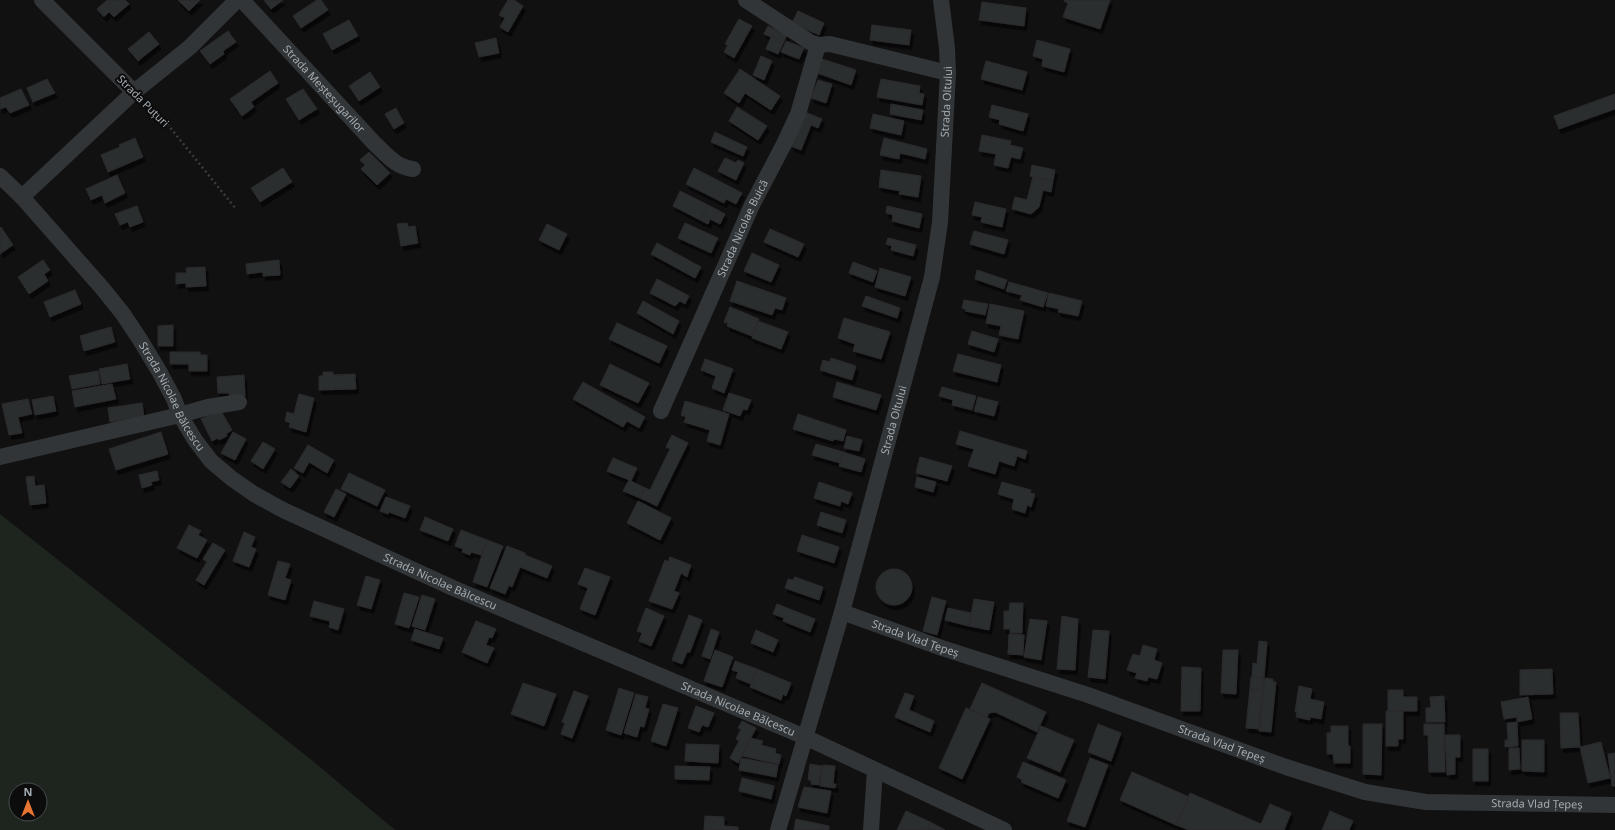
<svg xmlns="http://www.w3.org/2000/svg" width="1615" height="830" font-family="'Noto Sans',sans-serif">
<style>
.green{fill:#1e251e;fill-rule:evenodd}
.building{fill:#2c2d2e;stroke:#2b2c2e;filter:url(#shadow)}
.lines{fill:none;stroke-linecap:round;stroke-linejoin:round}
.path{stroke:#383c3e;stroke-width:2.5;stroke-dasharray:2 3;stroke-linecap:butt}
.minor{stroke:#323537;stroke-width:16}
.labels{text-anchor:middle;stroke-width:4;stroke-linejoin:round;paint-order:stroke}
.street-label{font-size:11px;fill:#a3acb3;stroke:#0c0c0d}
</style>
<defs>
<filter id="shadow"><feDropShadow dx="2.5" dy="4.5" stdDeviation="0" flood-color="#0009"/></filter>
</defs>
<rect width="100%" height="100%" fill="#111112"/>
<path class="green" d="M0 514 314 762 395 830H0ZM16 790H40V814H16Z"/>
<path class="building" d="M107 0H125L129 4 114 17 109 12 104 17 97 9Z
M178 0H200L189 11Z
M264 0H283L271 9Z
M317 0H321L328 10 301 28 293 16Z
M508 0H514L523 6 508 32 500 27 505 18 499 15Z
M1064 0H1110L1100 29 1063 17 1068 3 1064 1Z
M982 2 1026 8 1024 26 979 20Z
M798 11 824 23 819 35 792 23Z
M739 19 752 26 734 58 724 52 728 45 725 44Z
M349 20 358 36 332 50 323 34Z
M872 25 911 30 909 45 870 40Z
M768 26 787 35 778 54 766 49 771 37 764 34Z
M228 31 236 42 223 51 224 54 210 64 200 51Z
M149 32 159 44 138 61 128 49Z
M496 38 499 53 479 57 475 43Z
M1037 40 1070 49 1064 72 1042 66 1043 59 1033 56Z
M786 41 804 48 799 59 781 52Z
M761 56 772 61 764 80 753 75Z
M822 59 856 70 851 85 817 73Z
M986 61 1027 72 1022 90 981 79Z
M740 69 780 96 771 110 745 93 739 103 724 93Z
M270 71 278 83 251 102 254 107 242 116 230 99Z
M370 72 380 87 359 101 349 86Z
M47 79 55 93 33 102 27 88Z
M881 79 920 86 919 93 924 94 922 105 877 97Z
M818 80 832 84 826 103 811 98Z
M21 89 29 105 10 113 6 107 0 109V98Z
M303 89 317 109 299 120 286 99Z
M1615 94V109L1559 129 1554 116Z
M891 104 923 110 921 120 890 114Z
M992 105 1028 114 1023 131 999 124 1000 120 989 117Z
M737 107 767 126 758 140 729 121Z
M396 108 404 123 394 129 385 114Z
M805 112 822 119 818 128 811 125 801 150 791 146Z
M873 114 904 121 901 135 870 128Z
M715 132 747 147 743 156 711 142Z
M982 135 1011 141 1010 145 1023 148 1020 159 1011 157 1008 168 994 165 996 154 979 151Z
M135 138 143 157 108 172 101 155 120 147 119 145Z
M884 138 927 149 925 159 900 153 899 159 880 155Z
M369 152 390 173 377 185 361 169 365 165 360 160Z
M725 158 736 163 738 160 744 163 736 180 718 171Z
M1032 165 1055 170 1053 181 1030 176Z
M283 168 292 182 260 202 251 188Z
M694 168 742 193 736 204 726 199 724 203 686 184Z
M881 170 921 176 918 197 899 194 900 191 879 187Z
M117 175 125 193 105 203 102 195 91 200 86 189Z
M1033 177 1053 181 1051 192 1043 190 1039 207 1031 214 1012 209 1015 197 1027 200Z
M680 191 708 205 700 220 673 206Z
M975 202 1006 209 1002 227 981 222 982 217 972 215Z
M708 205 725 214 720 224 710 219 708 224 700 220Z
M137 206 143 222 130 227 128 222 120 225 115 214Z
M887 206 922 214 919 228 892 221 893 215 886 213Z
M407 223 408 227 415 226 418 243 401 246 397 224Z
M685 223 718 238 711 253 678 238Z
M547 224 567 234 559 250 539 240Z
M1 227 13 245 0 254V228Z
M770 229 804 244 798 257 764 242Z
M974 231 1008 240 1004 254 970 244Z
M888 238 916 245 913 256 891 250 892 246 886 244Z
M657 243 701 267 695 278 651 254Z
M752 253 779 265 771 282 744 271Z
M43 260 50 270 44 274 48 281 29 294 18 277Z
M279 260 280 275 263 276V272L247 274 246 264Z
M853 262 877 271 873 282 849 273Z
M205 267 206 286 186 287V283L176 284V273H187L186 268Z
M880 268 911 277 905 296 875 287Z
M977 270 1007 280 1004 289 975 279Z
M657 279 689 296 685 304 680 301 675 306 650 293Z
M737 281 786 298 782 310 775 308 772 315 730 301Z
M1009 282 1048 293 1043 307 1020 300 1022 295 1006 291Z
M75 290 81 304 50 317 44 302Z
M1049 293 1082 301 1078 316 1058 312 1059 309 1046 306Z
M866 296 900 308 897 318 862 306Z
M964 300 988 304 985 315 965 311 966 309 962 308Z
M643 301 679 321 673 334 637 313Z
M990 304 1024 311 1018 339 999 335 1001 326 986 323Z
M730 307 759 319 752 336 727 326 728 323 724 322Z
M844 318 890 332 881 359 853 351 855 344 838 338Z
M758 321 788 332 781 349 752 338Z
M617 323 667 346 659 363 609 339Z
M173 325V346H158V326Z
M111 327 115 342 84 351 80 336Z
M972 331 998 339 994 352 968 344Z
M170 352H200V355H207V371H189V364H170Z
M958 354 1001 365 997 382 953 371Z
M831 358 856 366 852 380 820 370 823 360 830 362Z
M705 359 733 369 724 393 712 388 716 376 701 370Z
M127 364 130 379 102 384 99 369Z
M610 364 649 383 638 403 600 385Z
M98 371 100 384 72 389 69 376Z
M323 372H333V375L355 374 356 389 319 390V376H323Z
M244 375 245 396 230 397 229 393H218L217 377Z
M583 382 645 417 639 428 627 421 623 427 573 399Z
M837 382 881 395 876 410 833 397Z
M112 384 116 399 75 407 72 391Z
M942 387 976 396 972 410 952 405 953 400 939 396Z
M729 393 751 400 747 410 743 409 740 416 723 410Z
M299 394 314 398 306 432 289 427 290 423 285 421 287 412 294 414Z
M53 396 56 411 35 415 32 400Z
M978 397 998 402 994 416 974 411Z
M28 399 32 414 18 417 22 433 9 435 2 404Z
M685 401 729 414 720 445 707 441 710 430 684 422 686 417 681 415Z
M142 403 144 417 110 422 108 408Z
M220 409 232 430 226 434 227 436 219 440 218 438 212 441 201 419Z
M798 414 846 430 843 441 834 439 833 441 793 429Z
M960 431 1027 451 1025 459 1017 456 1014 466 999 461 995 474 968 466 974 449 956 444Z
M161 432 168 454 116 470 109 449Z
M233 432 246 439 235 460 221 453Z
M672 435 688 443 657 506 640 498 645 488 650 490 670 449 666 447Z
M847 436 862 440 859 451 844 448Z
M263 442 275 449 263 469 251 461Z
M816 444 843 452 840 463 812 455Z
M308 445 334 460 327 473 309 462 303 473 294 468Z
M843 452 865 459 861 472 839 466Z
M920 457 952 466 947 481 916 473Z
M613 458 637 468 631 481 645 488 640 498 623 491 629 480 607 471Z
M291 469 299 476 290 488 281 482Z
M157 471 159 480 151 482 152 485 142 488 139 475Z
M349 473 385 490 377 506 341 489Z
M34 476 35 486 44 485 46 503 30 505 26 477Z
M917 477 936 482 933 492 915 487Z
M819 482 852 493 848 504 841 501 840 506 814 498Z
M1002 482 1031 490 1030 493 1035 494 1031 507 1027 505 1025 513 1012 509 1014 499 998 494Z
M336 489 346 494 334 517 324 512Z
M386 497 410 506 405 518 389 512 388 514 380 511Z
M638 501 671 518 660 540 627 523Z
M821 512 846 520 842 533 817 525Z
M425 517 453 529 448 541 420 530Z
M189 525 201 531 198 535 207 540 197 558 177 548Z
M461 530 487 540 481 555 471 552 470 555 462 552 463 549 455 546Z
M244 532 255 537 251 547 256 549 249 567 233 561Z
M802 535 839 547 834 563 797 551Z
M487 540 503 546 487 587 473 582Z
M213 543 225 550 204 585 196 580 207 562 203 559Z
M507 546 525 553V555L552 566 547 578 520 567 512 587 509 585 505 594 490 588Z
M670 557 691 565 687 577 681 573 674 591 679 593 672 609 649 601 665 560 668 562Z
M278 561 290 564 285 578 291 580 285 600 268 595Z
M585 568 610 577 595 615 580 609 588 588 578 584Z
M876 587a18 18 0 1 1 36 0a18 18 0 1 1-36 0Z
M366 576 380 580 371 609 357 605Z
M795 577 823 587 819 600 785 588 788 579 793 580Z
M404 593 419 597 409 628 395 624Z
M422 595 435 599 425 630 412 626Z
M932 597 946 601 937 635 923 631Z
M974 599 994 602 989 630 969 626Z
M314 601 344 609 338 630 329 627 330 621 310 616Z
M1010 603H1023L1022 633H1010V629H1004V611H1009Z
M777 604 815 619 810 632 783 621 784 618 773 614Z
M646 608 664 616 651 646 639 641 642 633 637 631Z
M948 608 971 613 969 626 945 620Z
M689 615 702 620 690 652H687L682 664 672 660Z
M1062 616 1078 619 1075 670 1057 669Z
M1030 619 1047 621 1041 660 1024 657Z
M476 621 496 629 492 638 489 637 486 645 494 648 487 663 462 652Z
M415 629 443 638 439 649 411 640Z
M711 629 719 632 710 659 702 656Z
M756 630 778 640 773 652 751 643Z
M1093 630 1109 631 1105 679 1088 677Z
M1009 634 1024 635 1023 655 1008 654Z
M1259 641 1267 642 1264 678 1252 677 1253 663 1257 664Z
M1143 645 1157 649 1154 660 1162 663 1157 679 1148 677 1147 681 1135 678 1137 673 1127 670 1133 654 1140 656Z
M715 650 733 657 722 687 704 681Z
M1223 650H1238L1236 694 1221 693Z
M735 661 757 669 751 684 736 678 738 672 732 670Z
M1182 667 1201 668 1200 711H1181Z
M757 669 791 683 786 696 783 694 781 700 750 687Z
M1552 669 1553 694 1520 695V670Z
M1251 677 1264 678 1263 690 1250 688Z
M1265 678 1273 679V682H1276L1271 732 1259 731Z
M523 683 556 694 544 726 511 714Z
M982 683 1046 712 1037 732 995 712 989 713 987 717 970 709Z
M1299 686 1312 689 1310 699 1324 702 1321 719 1310 717V720L1296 717 1297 712H1295Z
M619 688 634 693 621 735 606 730Z
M1250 688 1263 690 1259 729 1246 728Z
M1388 690H1403V697H1417V711H1388Z
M574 691 588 696 572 738 561 734 565 723 562 722Z
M905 693 914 696 909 710 934 721 930 732 895 717Z
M636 694 648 697 645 708 649 709 644 727 640 726 637 737 624 733Z
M1444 696 1445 722H1426V708H1431L1430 697Z
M1528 697 1532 719 1517 722V717L1504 719 1501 702Z
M663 704 678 708 666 746 651 741Z
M696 706 714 713 708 727 702 725 699 732 688 728Z
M966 708 990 719 962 779 939 768Z
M1386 711H1403V739H1398V746H1386Z
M1560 713H1578L1580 747 1561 748Z
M742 721 756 728 738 763 730 758 739 741 736 739 741 729 738 728Z
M1517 722 1518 746 1505 747V740H1508L1507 723Z
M1098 724 1121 733 1111 761 1088 752Z
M1363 724H1382L1381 775 1363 774Z
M1424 724H1444L1445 772H1429L1428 735H1424Z
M1041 726 1074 740 1060 772 1027 758Z
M1331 726H1348V746H1350V763H1334L1333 754H1327V733H1331Z
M1445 735H1460V757H1455V774L1447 775Z
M750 738 763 741 761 745 776 749 775 753 781 755 779 764 742 756Z
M1522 740H1544V772L1522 771Z
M1601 742 1610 778 1588 783 1580 747Z
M686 744 719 745 718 763 685 761Z
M1509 748H1519L1520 769 1509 770Z
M1473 749H1488V781H1473Z
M1615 753V786H1612L1608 754Z
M741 758 778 765 776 777 739 770Z
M1090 758 1108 765 1085 827 1067 821Z
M1023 762 1066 780 1058 798 1021 782 1022 780 1017 777Z
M810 764 822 766 819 785 811 784V780H808Z
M823 765 835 766 833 784H836L835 788 820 786Z
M675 766 710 767 709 780 675 779Z
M1132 772 1189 797 1176 825 1120 800Z
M742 778 774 786 771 799 739 791Z
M804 787 831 791 827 813 798 807Z
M1190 793 1261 824 1270 804 1291 813 1284 830H1189L1176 825Z
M906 811 930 822 927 830H897Z
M1330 811 1353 821 1349 830H1322Z
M705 816 724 817V826L738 827V830H704Z
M796 819 829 826V830H794Z
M930 822 945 830H927Z"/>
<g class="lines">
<path class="path" d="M146 103 164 120 236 209"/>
<g class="minor">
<path d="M42 0 134 92"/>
<path id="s1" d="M242 0 375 144C387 155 396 167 413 169"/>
<path d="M746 0 810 42 818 45 830 44 948 73"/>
<path id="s2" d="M0 176 22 197 103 289 123 314 139 338 159 371 174 399 180 415 195 440 211 461 231 478 254 494 283 510 453 588 805 737 1004 830"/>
<path d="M22 197 134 92 190 47 237 0"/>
<path id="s3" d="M661 411 752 205 784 144 798 114 818 45"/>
<path d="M0 457 180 415 208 407 239 402"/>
<path id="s4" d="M842 612 942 648 1088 695 1286 767 1365 792 1426 802 1615 805"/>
<path id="s5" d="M778 830 842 612 932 277 940 222 948 73 947 48 941 0"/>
<path d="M871 830 875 770"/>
</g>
</g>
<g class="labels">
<g class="street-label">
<text dy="4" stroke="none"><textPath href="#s1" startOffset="121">Strada Meșteșugarilor</textPath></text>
<text transform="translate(143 101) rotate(45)" y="4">Strada Puțuri</text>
<text dy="4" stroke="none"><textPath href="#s5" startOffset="750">Strada Oltului</textPath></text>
<text dy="4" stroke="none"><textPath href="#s3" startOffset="200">Strada Nicolae Buică</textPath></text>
<text dy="4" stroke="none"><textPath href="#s2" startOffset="281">Strada Nicolae Bălcescu</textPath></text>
<text dy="4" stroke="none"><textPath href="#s5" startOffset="426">Strada Oltului</textPath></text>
<text dy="4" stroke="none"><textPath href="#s2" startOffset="617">Strada Nicolae Bălcescu</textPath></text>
<text dy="4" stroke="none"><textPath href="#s4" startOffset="78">Strada Vlad Țepeș</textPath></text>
<text dy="4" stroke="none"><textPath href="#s2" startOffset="941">Strada Nicolae Bălcescu</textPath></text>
<text dy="4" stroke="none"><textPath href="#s4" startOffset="402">Strada Vlad Țepeș</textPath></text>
<text dy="4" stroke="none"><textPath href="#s4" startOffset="726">Strada Vlad Țepeș</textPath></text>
</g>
</g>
<g transform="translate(28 802)"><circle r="19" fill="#0c0c0d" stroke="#484c4f"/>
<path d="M0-3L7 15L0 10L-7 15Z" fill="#e97532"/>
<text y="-6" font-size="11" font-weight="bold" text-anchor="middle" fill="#a3acb3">N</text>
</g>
</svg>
